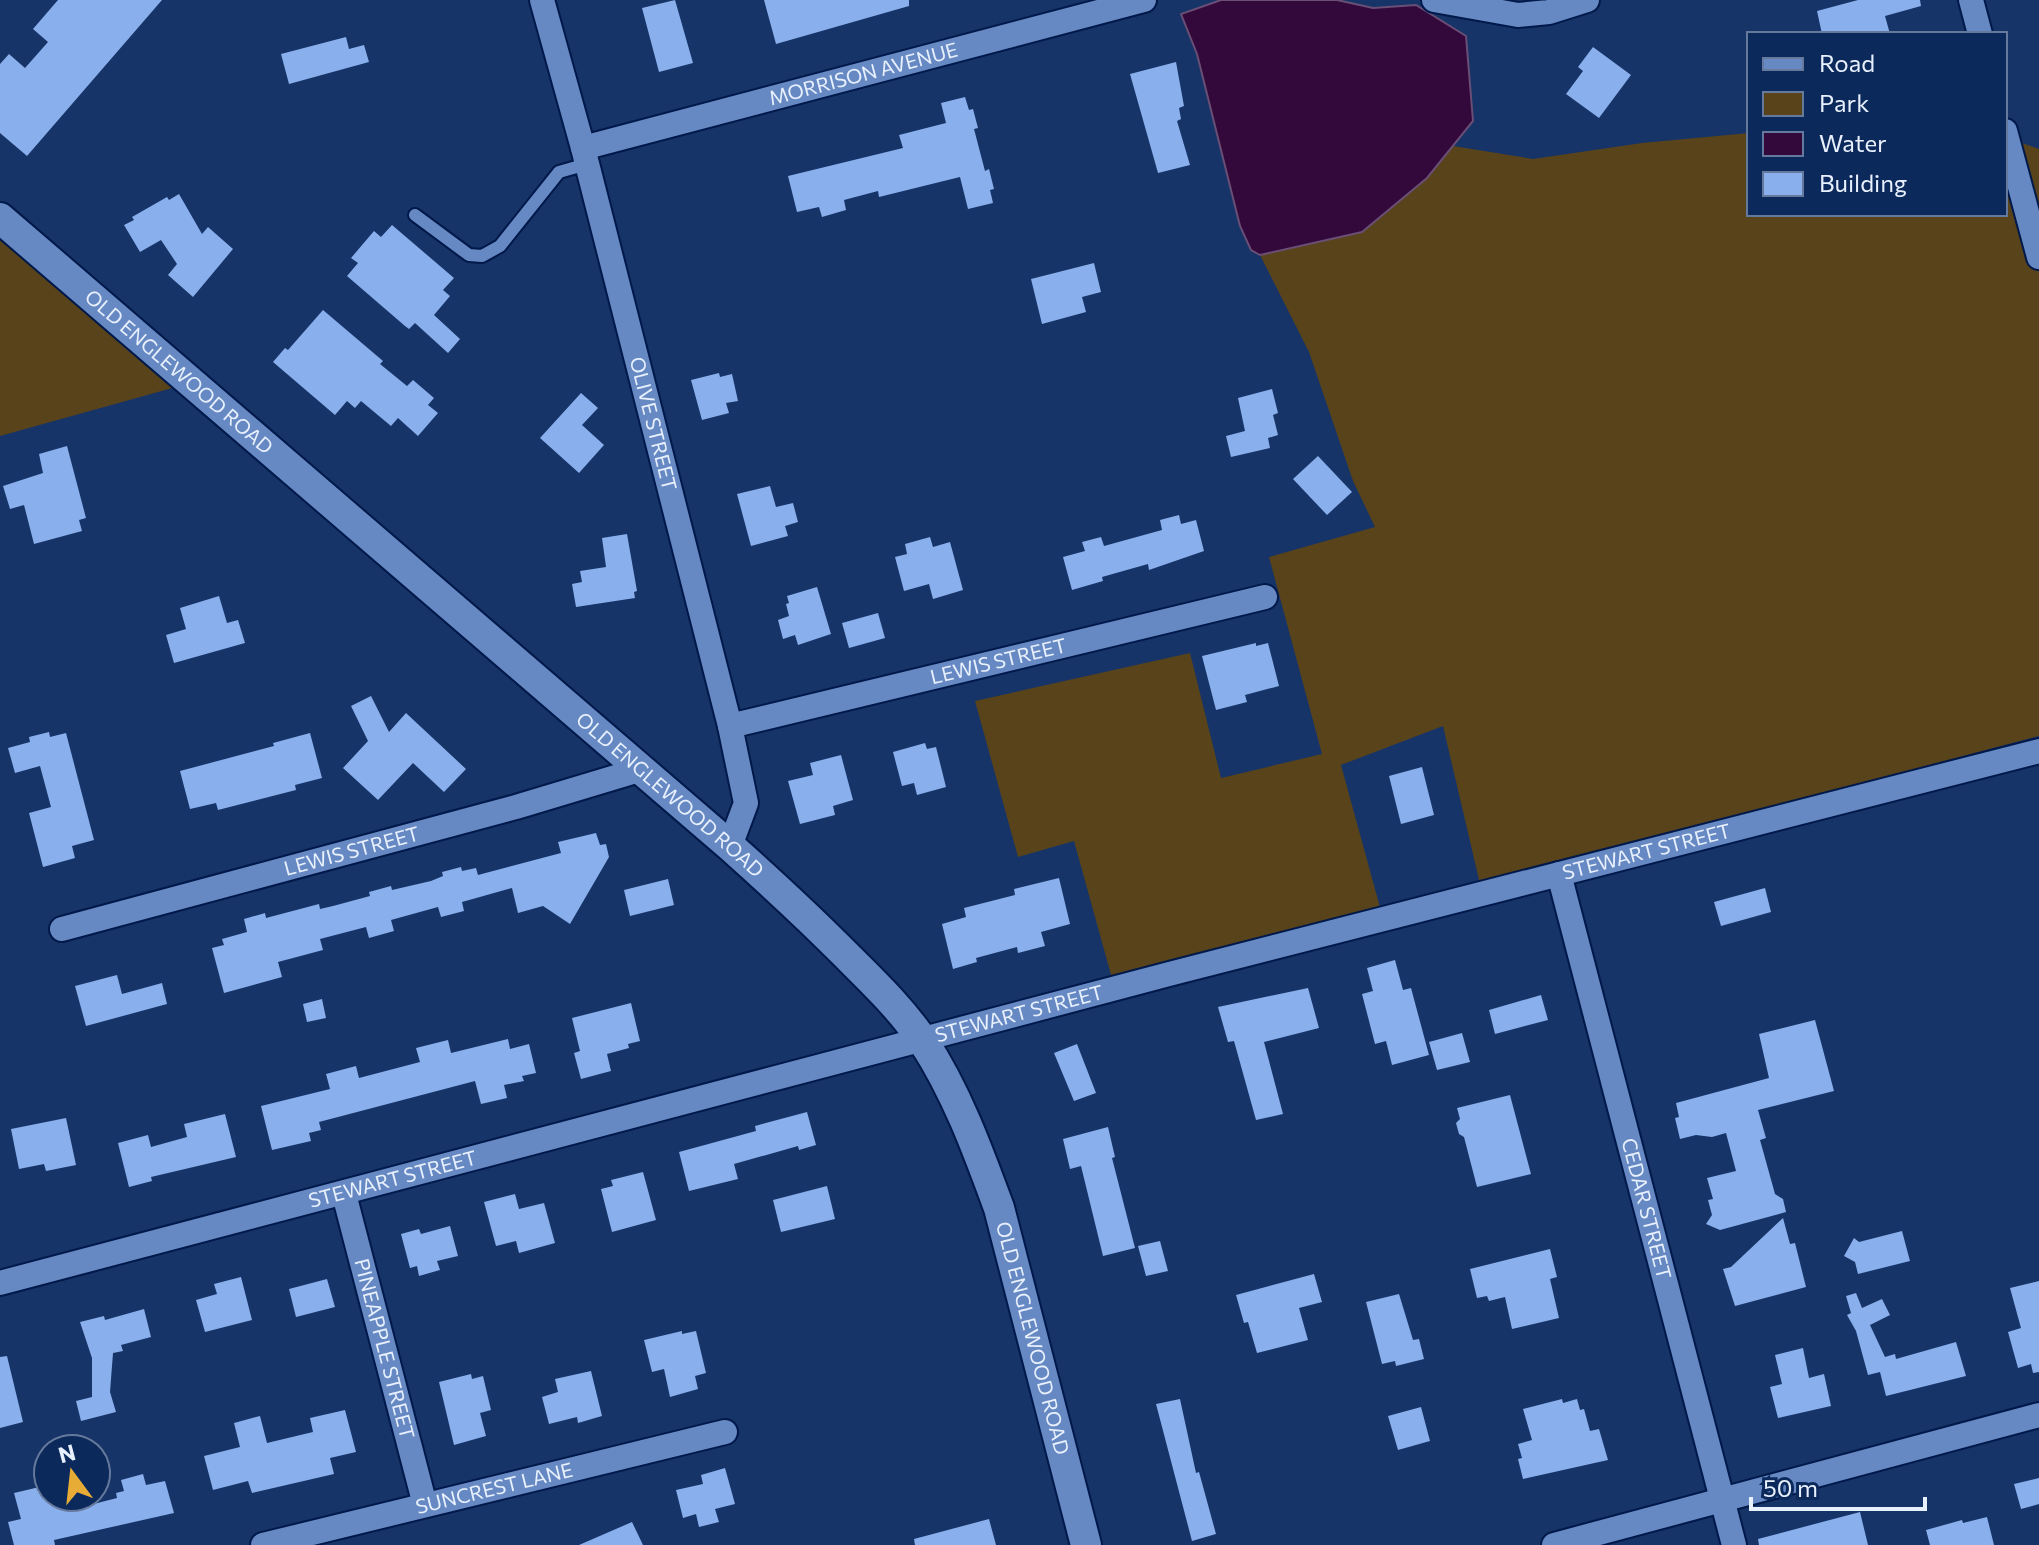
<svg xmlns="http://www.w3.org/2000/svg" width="2039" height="1545" font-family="Commissioner,sans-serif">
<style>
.green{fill:#59431b}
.water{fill:#33083b;stroke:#694e75;stroke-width:2}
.building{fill:#8aafed}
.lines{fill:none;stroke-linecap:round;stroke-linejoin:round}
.service-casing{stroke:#00194a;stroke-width:16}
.minor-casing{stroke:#00194a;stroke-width:28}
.tertiary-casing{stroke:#00194a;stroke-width:34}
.service{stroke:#6689c3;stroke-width:12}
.minor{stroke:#6689c3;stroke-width:24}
.tertiary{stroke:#6689c3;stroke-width:30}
.labels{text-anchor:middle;stroke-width:8;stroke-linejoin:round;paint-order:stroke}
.street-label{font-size:20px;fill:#e8f0fd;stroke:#0c295b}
</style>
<rect width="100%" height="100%" fill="#163467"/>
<path class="green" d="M1749 133V214H2005V137L2039 149V736L1480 884 1443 726 1341 765 1381 911 1113 982 1074 841 1018 857 975 701 1190 653 1221 778 1322 754 1269 557 1375 527 1353 481 1309 352 1260 255 1362 232 1427 178 1453 146 1533 159 1642 143Z
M0 235 176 387 0 436Z"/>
<path class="water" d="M1221 0H1337L1373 8 1416 5 1466 36 1473 121 1427 178 1362 232 1260 255 1251 250 1240 226 1197 54 1181 14Z"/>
<path class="building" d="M58 0H162L27 156 0 133V64L9 54 25 68 48 42 33 29Z
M675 0 693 63 659 72 642 8Z
M764 0H909V6L776 44Z
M1858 0H1920L1921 6 1885 16 1890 34H1822L1817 11Z
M346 37 349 49 364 45 369 62 289 84 281 54Z
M1593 47 1631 75 1599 118 1566 94 1583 71 1578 67Z
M1176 62 1184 106 1179 108 1181 119 1177 121 1190 165 1158 173 1130 74Z
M965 97 969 110 973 109 978 128 974 129 985 171 989 169 994 189 990 190 993 203 968 209 960 177 879 197 878 191 844 200 846 210 822 217 819 207 797 212 788 176 903 148 899 135 946 123 941 103Z
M179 194 202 234 208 227 233 249 193 297 168 275 177 264 161 240 140 252 124 225 134 220 132 217 167 197 169 200Z
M392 225 454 278 443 290 450 296 434 315 460 339 448 353 415 323 409 329 405 326 347 276 358 263 351 258 374 231 381 237Z
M1094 263 1101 292 1082 297 1086 312 1042 324 1031 279Z
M323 310 383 361 380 364 407 386 413 380 434 398 428 405 438 413 418 436 398 418 391 426 361 401 355 408 347 401 335 415 273 362 285 348 288 350Z
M719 373 720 377 732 374 738 401 726 403 729 413 702 420 691 380Z
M1272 389 1278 413 1273 415 1278 435 1268 438 1270 448 1231 457 1226 436 1245 431 1238 398Z
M581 393 598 408 582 425 604 445 579 473 540 438Z
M67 446 86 518 79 520 82 531 34 544 24 505 10 509 3 486 43 473 39 454Z
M1318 456 1352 492 1327 515 1293 479Z
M770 486 776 507 793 503 798 522 785 526 788 536 751 546 737 494Z
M1179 515 1181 524 1196 520 1204 551 1149 570 1148 564 1102 577 1103 581 1072 590 1063 557 1085 551 1082 542 1101 537 1104 546 1162 530 1160 520Z
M627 534 637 591 634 592 635 598 576 607 572 584 582 582 580 571 606 567 602 538Z
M930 537 933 547 950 542 963 590 933 599 929 584 904 591 895 557 907 554 905 544Z
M817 587 831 634 798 645 795 635 783 639 778 620 789 616 786 604 789 603 787 596Z
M219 596 227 623 238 620 245 643 174 663 166 635 186 629 180 608Z
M878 613 885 638 849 648 842 623Z
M1256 643V646L1268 643 1279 686 1245 695 1247 702 1216 710 1202 656Z
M371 696 389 732 406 713 466 769 444 792 413 763 378 800 343 768 368 741 351 706Z
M49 732 50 737 66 733 94 840 72 846 75 858 43 867 29 813 51 807 40 766 15 773 8 748 30 742 29 737Z
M310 733 322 778 295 785 296 790 218 810 216 803 190 809 180 771 274 746 273 743Z
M925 743 927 749 936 747 946 787 917 795 914 783 902 786 893 752Z
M841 755 853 800 833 806 835 815 800 824 788 781 813 775 810 763Z
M1422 767 1434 815 1401 824 1389 776Z
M596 833 600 845 606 844 609 857 570 924 543 906 518 913 512 888 462 902 464 911 441 917 438 907 391 920 394 931 369 938 366 927 320 939 323 950 278 962 282 977 224 993 212 948 224 945 222 939 247 932 244 919 265 913 266 918 319 904 320 909 333 906 370 896 369 892 391 886 392 890 431 881 443 876 442 872 461 867 462 871 476 868 478 875 561 853 558 842Z
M1059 878 1070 924 1041 932 1045 946 1018 953 1017 947 976 958 977 962 953 969 942 924 966 917 964 908 1015 895 1014 889Z
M668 879 674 905 630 916 624 890Z
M1765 888 1771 912 1721 926 1714 902Z
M1395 960 1403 990 1411 988 1429 1055 1392 1065 1386 1041 1375 1044 1362 994 1373 991 1367 968Z
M117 975 122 994 162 983 167 1004 86 1026 75 986Z
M1308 988 1319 1028 1264 1042 1283 1114 1256 1120 1234 1041 1228 1042 1218 1007Z
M1541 995 1548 1020 1495 1034 1489 1010Z
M322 999 326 1018 307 1022 303 1004Z
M631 1003 640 1041 628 1044 629 1048 607 1054 611 1071 581 1079 574 1053 580 1051 572 1018Z
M1815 1020 1834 1091 1758 1110 1766 1138 1760 1140 1775 1194 1783 1199 1786 1212 1720 1230 1706 1224 1712 1215 1708 1200 1713 1199 1707 1178 1736 1171 1726 1133 1712 1137 1696 1135 1680 1139 1675 1118 1679 1117 1676 1103 1769 1078 1759 1034Z
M1462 1033 1470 1062 1437 1070 1429 1042Z
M508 1039 510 1049 529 1044 536 1073 522 1076 524 1081 504 1085 507 1098 481 1104 475 1081 319 1122 321 1130 309 1133 311 1141 272 1150 261 1106 330 1089 326 1074 356 1066 359 1078 420 1062 416 1048 448 1040 451 1053Z
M1077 1044 1096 1093 1074 1101 1054 1053Z
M1510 1095 1531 1174 1477 1187 1464 1137 1459 1134 1456 1123 1460 1119 1457 1108Z
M807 1112 816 1145 799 1150 798 1146 734 1164 738 1179 689 1191 679 1152 756 1131 755 1126Z
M225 1114 236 1157 151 1177 152 1181 129 1187 118 1143 148 1135 151 1147 187 1137 184 1124Z
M66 1118 76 1165 46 1171 44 1164 19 1169 11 1129Z
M1108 1127 1115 1157 1112 1158 1135 1248 1103 1256 1081 1166 1070 1169 1063 1139Z
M643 1172 656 1220 612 1232 601 1189 613 1186 611 1180Z
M827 1186 835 1219 781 1232 773 1200Z
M515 1194 519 1209 544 1203 555 1243 519 1253 516 1241 496 1246 484 1202Z
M1783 1218 1790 1244 1795 1243 1806 1287 1735 1306 1723 1269 1731 1267Z
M450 1226 458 1256 437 1261 440 1270 419 1276 417 1266 410 1268 401 1234 419 1229 421 1234Z
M1902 1231 1910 1261 1858 1274 1855 1262 1844 1256 1854 1238 1859 1242Z
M1160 1241 1168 1271 1146 1276 1138 1246Z
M1550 1249 1557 1277 1550 1279 1559 1318 1512 1329 1505 1297 1489 1301 1487 1296 1477 1298 1470 1269Z
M1314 1274 1322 1302 1299 1308 1308 1340 1257 1353 1248 1322 1244 1323 1236 1295Z
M241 1277 252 1320 205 1332 196 1300 217 1294 214 1284Z
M327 1279 335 1307 296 1317 289 1289Z
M2039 1281V1372L2033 1373 2031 1364 2018 1368 2008 1332 2021 1328 2010 1288Z
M1856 1293 1862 1308 1882 1299 1890 1315 1870 1325 1885 1357 1895 1354 1896 1359 1956 1342 1966 1376 1886 1396 1880 1372 1868 1375 1856 1331 1847 1315 1851 1313 1846 1296Z
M1399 1294 1413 1340 1419 1339 1424 1359 1396 1366 1395 1361 1382 1364 1366 1302Z
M144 1309 151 1337 121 1345 123 1351 113 1353 110 1392 116 1412 81 1421 76 1401 92 1397V1358L80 1322 104 1316 105 1320Z
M682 1331V1334L696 1331 706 1373 695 1376 698 1389 670 1397 664 1369 652 1372 644 1340Z
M1803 1348 1809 1378 1824 1374 1831 1406 1778 1418 1770 1387 1782 1384 1775 1355Z
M7 1356 23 1422 0 1428V1357Z
M591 1371 602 1416 578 1423 577 1417 549 1424 542 1397 558 1392 555 1379Z
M471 1374 472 1379 483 1376 491 1410 480 1413 486 1436 454 1445 439 1382Z
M1180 1399 1196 1473 1199 1472 1216 1534 1192 1541 1156 1404Z
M1562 1399 1563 1403 1577 1399 1580 1410 1584 1409 1590 1431 1599 1429 1608 1460 1523 1479 1518 1459 1522 1458 1518 1444 1532 1440 1523 1409Z
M1421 1407 1430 1441 1398 1450 1388 1416Z
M345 1410 356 1452 330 1458 334 1474 252 1493 248 1481 213 1490 204 1456 240 1447 234 1423 260 1416 267 1443 313 1432 310 1418Z
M725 1468 735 1504 715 1509 719 1522 699 1527 696 1514 683 1518 676 1490 703 1484 701 1475Z
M143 1474 146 1485 165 1481 174 1513 54 1540 55 1545H14L8 1522 21 1519 14 1493 48 1485V1497H75L78 1508 117 1498 116 1493 124 1491 121 1480Z
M2039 1478V1504L2021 1509 2014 1484Z
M1860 1512 1868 1545H1759L1758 1539Z
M1987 1517 1994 1545H1930L1926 1530 1962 1520 1963 1523Z
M989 1519 996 1545H915L914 1539Z
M632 1522 643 1545H579Z"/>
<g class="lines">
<g class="service-casing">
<path id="service" d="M415 215 469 255 482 256 500 246 559 172 587 164"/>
</g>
<g class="minor-casing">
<g id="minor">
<path id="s1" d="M542 0 583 148 730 726 746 803 730 846"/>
<path d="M1434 0 1518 15 1549 12 1587 0"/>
<path d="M1971 0 1980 34"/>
<path d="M2005 131 2039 257"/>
<path id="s2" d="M583 148 1144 0"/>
<path id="s3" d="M730 726 1265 597"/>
<path id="s4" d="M1559 874 1734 1545"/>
<path id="s5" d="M62 929 516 807 639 770"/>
<path id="s6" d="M344 1194 425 1505"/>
<path id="s7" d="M0 1283 1173 973 2039 751"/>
<path id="s8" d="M263 1545 725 1432"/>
<path d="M1554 1545 2039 1415"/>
</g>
</g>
<g class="tertiary-casing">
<g id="tertiary">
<path id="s9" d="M0 218 730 846C768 880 805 914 841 950 870 979 900 1007 923 1041 957 1093 978 1151 999 1208L1086 1545"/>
</g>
</g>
<use href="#service" class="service"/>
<use href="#minor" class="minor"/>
<use href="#tertiary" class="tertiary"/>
</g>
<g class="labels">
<g class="street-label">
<text dy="7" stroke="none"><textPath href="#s2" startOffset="290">MORRISON AVENUE</textPath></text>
<text dy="7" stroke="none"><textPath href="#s9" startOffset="236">OLD ENGLEWOOD ROAD</textPath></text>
<text dy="7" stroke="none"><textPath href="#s1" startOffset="438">OLIVE STREET</textPath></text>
<text dy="7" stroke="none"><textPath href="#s3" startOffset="276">LEWIS STREET</textPath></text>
<text dy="7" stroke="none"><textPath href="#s9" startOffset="884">OLD ENGLEWOOD ROAD</textPath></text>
<text dy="7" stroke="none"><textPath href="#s5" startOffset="300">LEWIS STREET</textPath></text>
<text dy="7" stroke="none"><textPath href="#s7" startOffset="1702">STEWART STREET</textPath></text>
<text dy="7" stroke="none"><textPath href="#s7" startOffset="1054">STEWART STREET</textPath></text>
<text dy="7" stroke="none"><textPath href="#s7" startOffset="406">STEWART STREET</textPath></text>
<text dy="7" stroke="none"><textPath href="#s4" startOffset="346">CEDAR STREET</textPath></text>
<text dy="7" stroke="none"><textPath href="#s9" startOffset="1556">OLD ENGLEWOOD ROAD</textPath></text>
<text dy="7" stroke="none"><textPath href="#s6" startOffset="160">PINEAPPLE STREET</textPath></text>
<text dy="7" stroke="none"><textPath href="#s8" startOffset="238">SUNCREST LANE</textPath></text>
</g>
</g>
<rect x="1747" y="32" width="260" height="184" fill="#0c295b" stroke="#64799c" stroke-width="2"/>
<rect x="1763" y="58" width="40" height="12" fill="#6689c3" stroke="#64799c" stroke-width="2"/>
<text x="1819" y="72" font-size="24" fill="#e8f0fd">Road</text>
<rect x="1763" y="92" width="40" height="24" fill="#59431b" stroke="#64799c" stroke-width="2"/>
<text x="1819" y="112" font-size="24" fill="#e8f0fd">Park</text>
<rect x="1763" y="132" width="40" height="24" fill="#33083b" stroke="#64799c" stroke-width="2"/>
<text x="1819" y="152" font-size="24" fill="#e8f0fd">Water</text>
<rect x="1763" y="172" width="40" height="24" fill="#8aafed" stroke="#64799c" stroke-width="2"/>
<text x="1819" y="192" font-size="24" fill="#e8f0fd">Building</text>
<g transform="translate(72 1473) rotate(345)"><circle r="38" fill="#0c295b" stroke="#64799c" stroke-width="2"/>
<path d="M0-6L14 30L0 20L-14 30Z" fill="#e7ac36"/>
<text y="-12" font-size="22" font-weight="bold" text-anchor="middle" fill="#e8f0fd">N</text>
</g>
<path d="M1751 1497v12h174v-12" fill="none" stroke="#e8f0fd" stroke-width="4"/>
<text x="1763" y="1497" font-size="24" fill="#e8f0fd" stroke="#0c295b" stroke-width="6" paint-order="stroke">50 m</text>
</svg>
